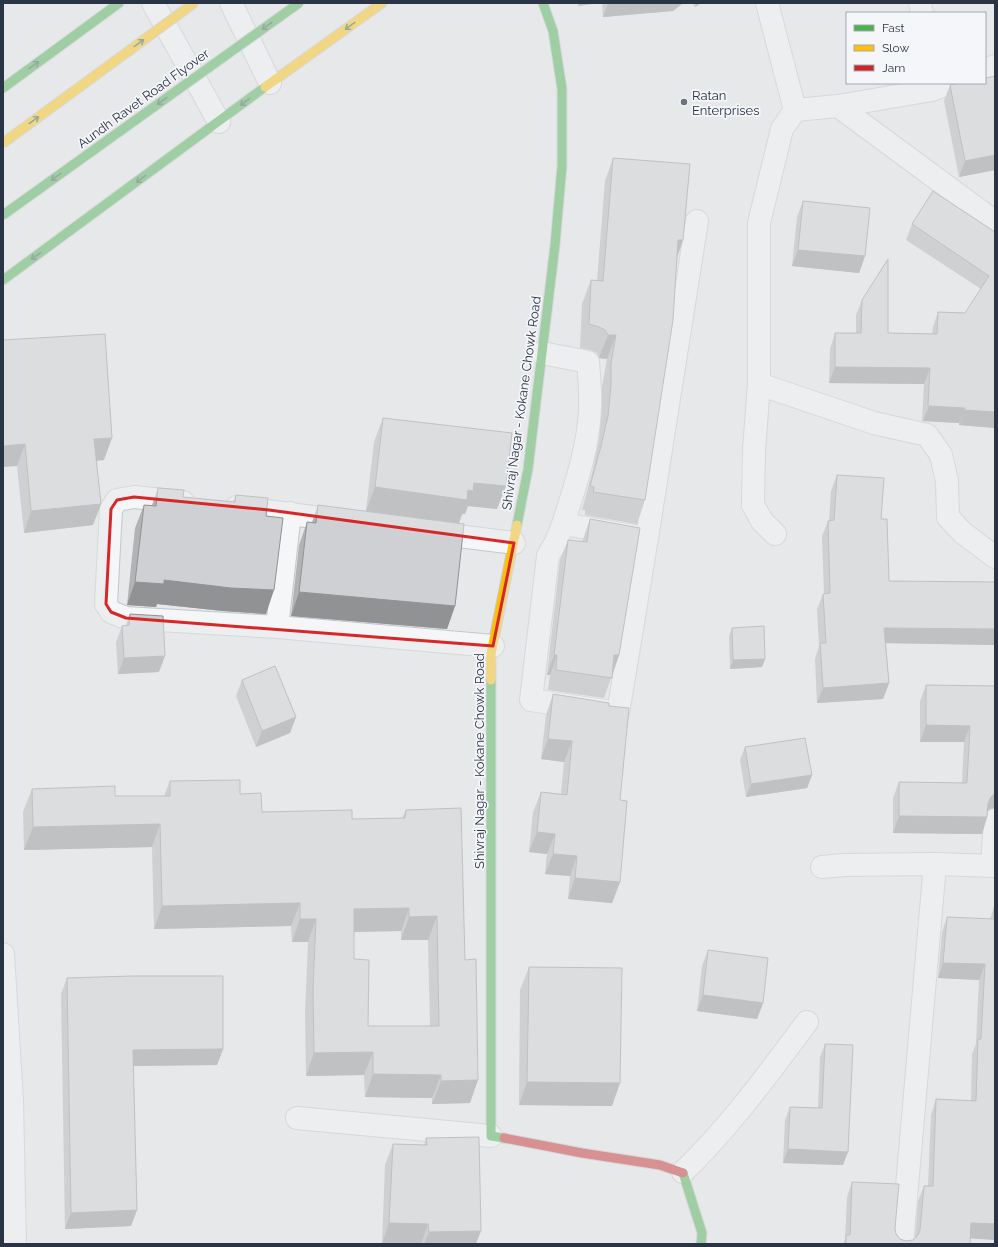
<svg xmlns="http://www.w3.org/2000/svg" width="998" height="1247" font-family="Raleway,sans-serif">
<style>
.lines{fill:none;stroke-linecap:round;stroke-linejoin:round}
.street-casing{stroke:#c4c6c8;stroke-width:24}
.fast-casing{stroke:#c4c6c8;stroke-width:11}
.slow-casing{stroke:#c4c6c8;stroke-width:11}
.jam-casing{stroke:#c4c6c8;stroke-width:11}
.street{stroke:#f5f6f7;stroke-width:22}
.fast{stroke:#4caf50;stroke-width:9}
.slow{stroke:#ffc107;stroke-width:9}
.jam{stroke:#c62828;stroke-width:9}
.fast-bridge-casing{stroke:#c2c5c8;stroke-width:11;stroke-linecap:butt}
.slow-bridge-casing{stroke:#c2c5c8;stroke-width:11;stroke-linecap:butt}
.fast-bridge{stroke:#4caf50;stroke-width:9}
.slow-bridge{stroke:#ffc107;stroke-width:9}
.wall{fill:#b1b3b5;fill-rule:evenodd}
.shaded-wall{fill:#909294}
.building{fill:#ced0d3;stroke:#909294;fill-rule:evenodd}
.oneway{stroke:#375f49}
.marked{fill:none;stroke:#d62828;stroke-width:3;stroke-linejoin:round}
.poi-dot{fill:#6c737f;stroke:#f4f6f9;stroke-width:1.5}
.labels{text-anchor:middle;stroke-width:3.5;stroke-linejoin:round;paint-order:stroke}
.poi-label{font-size:13px;fill:#2b3445;stroke:#f4f6f9;text-anchor:start}
.street-label{font-size:13px;fill:#2b3445;stroke:#f4f6f9}
</style>
<rect width="100%" height="100%" fill="#e6e8ea"/>
<g class="lines">
<g class="street-casing">
<path id="street" d="M153 3 219 122
M231 3 270 83
M767 3 795 110 838 106 995 222
M920 3 922 13
M985 70 995 66
M838 106 932 90 950 83
M795 110 782 129 759 223V384L874 423 927 435 941 455 947 481 948 517 963 533 995 557
M542 353 588 362C589 377 591 393 590 408 589 446 575 487 563 524L647 538 697 221
M759 384 754 450 753 505 762 521 775 534
M183 502 134 497 117 500 111 509 106 604 111 612 126 618 277 627 493 646
M237 507 344 521
M563 524 556 542 548 556 531 700 618 713 647 538
M434 533 514 543
M277 627 290 513
M992 866 995 820
M822 867 844 865 935 864 995 866
M3 954 12 1101 15 1244
M297 1118 491 1136
M683 1172C730 1127 768 1074 807 1022
M902 1244 935 864"/>
</g>
<g class="fast-casing">
<path id="fast" d="M3 88 119 3
M3 280 265 87
M517 525 528 469 555 245 562 166V89L553 31 543 3
M491 680V1136L504 1138
M683 1173 702 1233 701 1244"/>
</g>
<g class="slow-casing">
<path id="slow" d="M265 87 382 3
M491 680V654L517 525"/>
</g>
<g class="jam-casing">
<path id="jam" d="M504 1138 582 1153 660 1165 683 1173"/>
</g>
<use href="#street" class="street"/>
<use href="#fast" class="fast"/>
<use href="#slow" class="slow"/>
<use href="#jam" class="jam"/>
<g class="fast-bridge-casing">
<path id="fast-bridge" d="M3 215 299 3"/>
</g>
<g class="slow-bridge-casing">
<path id="slow-bridge" d="M3 143 194 3"/>
</g>
<use href="#fast-bridge" class="fast-bridge"/>
<use href="#slow-bridge" class="slow-bridge"/>
</g>
<path class="wall" d="M602 3H683L673 11 603 17Z
M692 3H701L695 7Z
M950 85 995 170 959 177 944 101Z
M613 158 683 240 677 258 645 500 637 524 585 515V510H582L593 469 599 439 602 409V387L607 359 599 358 597 353 591 350 580 348 582 304 591 280 597 281 605 181Z
M803 201 865 256 859 273 792 266 797 217Z
M912 224 995 232V428L959 425V423L922 421 924 384 829 383 830 349 835 333H856V315L862 300 888 333 932 334 933 327 938 312 965 313 981 289 906 240Z
M3 340 104 460 96 461 101 504 93 525 24 533 17 466Z
M383 418 497 509 468 506 465 514H462L459 523 366 511 374 442Z
M837 475 881 519 889 581 995 582V645L886 643 889 683 883 699 817 703 815 659 819 646 817 609 823 594H824L822 536 828 521H829L831 491Z
M158 488 183 497 233 502 236 495 266 516V614L223 611 157 604 156 607 127 605 135 528 144 505H152Z
M318 505 455 606 447 629 291 616 299 545 307 522H312Z
M590 519 619 655 604 698 548 690 550 675H547L560 560 568 540 582 542Z
M130 614 159 672 118 674 116 642 122 626 126 625Z
M732 628 765 659 762 667 730 669 729 636Z
M242 680 296 717 290 733 256 747 236 696Z
M926 685 995 686 990 809 988 810 987 817 982 834 893 833V798L899 782 962 783 964 742H920V701Z
M553 694 609 706 620 800V882L612 903 568 899 570 876 545 874 547 854 529 852 533 812 541 792 561 794 564 762 541 759 546 715Z
M745 747 812 775 807 788 746 797 740 760Z
M170 781 240 794 262 812 352 819 402 818 406 810 465 960 470 1103 432 1104V1098L365 1097 364 1075 306 1076 305 1013 308 942H292L291 926 154 929 152 847 24 850 23 812 32 789 115 796H164ZM401 931V940H428L430 1026H368L354 959V932Z
M994 907H995V1240L970 1238V1244H843L845 1239 847 1197 852 1182 895 1228 896 1234 900 1239 906 1241 913 1240 915 1238 918 1201 924 1186H928L931 1115 936 1099 971 1101 972 1054 976 1044 979 980 938 978 942 932 947 917 990 919Z
M708 950 763 1003 757 1019 697 1011 702 966Z
M529 967 612 1106 519 1105 520 990Z
M67 978 223 1049 217 1065 133 1066 137 1210 131 1226 65 1229 61 994Z
M825 1044 843 1165 783 1163 785 1120 790 1107 818 1108 820 1057Z
M426 1138 476 1244H382L385 1165 393 1144 424 1145Z"/>
<path class="shaded-wall" d="M579 3H600L578 6Z
M608 3H683L673 11 603 17Z
M697 3H701L695 7Z
M995 155V170L959 177 965 161Z
M678 240H683L675 263Z
M798 250 865 256 859 273 792 266Z
M608 335H616L607 359 599 358Z
M835 367 930 368 924 384 829 383Z
M929 406 965 408 959 423 923 421Z
M964 410 995 412V428L959 425Z
M112 438 104 460 86 461 94 439Z
M25 444 17 466 3 467V446Z
M474 483 506 486 497 509 468 506 465 514H462L459 523 366 511 375 487 468 490Z
M101 504 93 525 24 533 31 511Z
M164 580 274 590 266 614 223 611 157 604 156 607 127 605 135 582Z
M299 592 455 606 447 629 291 616Z
M884 628 995 629V645L879 643Z
M554 655H557L550 675H547Z
M614 655H619L612 676Z
M165 656 159 672 118 674 124 658Z
M765 659 762 667 730 669 733 660Z
M889 683 883 699 817 703 823 688Z
M296 717 290 733 256 747 262 731Z
M926 725 970 726 964 742H920Z
M548 739 572 741 564 762 541 759Z
M812 775 807 788 746 797 751 784Z
M995 793V808L990 809 985 813 991 797Z
M899 816 987 817 982 834 893 833Z
M160 824 152 847 24 850 33 827Z
M537 832 555 834 547 854 529 852Z
M553 854 577 856 570 876 545 874Z
M575 878 620 882 612 903 568 899Z
M300 903 291 926 154 929 162 906Z
M409 908 401 931 346 932 354 909Z
M437 916 428 940H401L409 917Z
M300 919H316L308 942H292Z
M943 963 985 964 979 980 938 978Z
M703 995 763 1003 757 1019 697 1011Z
M223 1049 217 1065 127 1066 133 1050Z
M373 1052 364 1075 306 1076 314 1053Z
M373 1074 441 1075 432 1098 365 1097Z
M478 1080 470 1103 432 1104 441 1081Z
M527 1082 620 1083 612 1106 519 1105Z
M788 1149 848 1152 843 1165 783 1163Z
M137 1210 131 1226 65 1229 71 1213Z
M389 1223 428 1224 421 1244H382Z
M971 1223 995 1224V1240L965 1238Z
M481 1231 476 1244H424L429 1232Z"/>
<path class="building" d="M995 76V155L965 161 950 85 959 83H985V78Z
M613 158 690 164 683 240H678L673 320 645 500 593 492 594 487 590 486 601 446 608 416 611 385V363L616 335H608L605 330 599 327 589 324 591 280 603 281Z
M933 191 995 232V412L964 410 965 408 928 406 930 368 835 367V333H861L862 300 888 259V333L937 334 938 312 965 313 989 276 912 224Z
M803 201 870 208 865 256 798 250Z
M105 334 112 438 94 439 101 504 31 511 25 444 3 446V340Z
M383 418 512 433 506 486 474 483 473 491 468 490 467 500 375 487Z
M837 475 884 478 881 519H887L889 581 995 582V629L884 628 889 683 823 688 820 643H826L823 594 830 593 828 521 834 520Z
M158 488 184 490 183 497 235 502 236 495 268 498 266 516 283 518 274 590 231 588 164 580V584L135 582 144 505 156 506Z
M318 505 464 524 455 606 299 592 307 522 316 523Z
M590 519 640 528 619 655H614L612 678 556 670 557 655H554L568 540 587 542Z
M130 614 163 616 165 656 124 658 122 626 129 625Z
M764 626 765 659 733 660 732 628Z
M275 666 296 717 262 731 242 680Z
M926 685 995 686V793L991 797 988 803 987 817 899 816V782L967 783 970 726 926 725Z
M553 694 609 703V706L629 708 620 800 627 801 620 882 575 878 577 856 553 854 555 834 537 832 541 792 567 795 572 741 548 739Z
M805 738 812 775 751 784 745 747Z
M240 780V794L261 793 262 812 352 810V819L405 818 406 810 461 808 465 960 476 959 478 1080 441 1081V1075L373 1074V1052L314 1053 313 990 316 919H300V903L162 906 160 824 33 827 32 789 115 786V796H170V781ZM409 908V917L437 916 439 1026H368L369 960 354 959V909Z
M994 907H995V1224L971 1223 970 1244H846V1235H850L852 1182 899 1184 895 1228 896 1234 900 1239 906 1241 913 1240 918 1235 920 1230 924 1186H933L936 1099 976 1101 978 1039H981L985 964 943 963 947 917 994 919Z
M708 950 768 958 763 1003 703 995Z
M529 967 622 968 620 1083 527 1082Z
M131 976H223V1049L133 1050 137 1210 71 1213 67 978Z
M825 1044 853 1045 848 1152 788 1149 790 1107 822 1108Z
M479 1137 481 1231 429 1232 428 1224 389 1223 393 1144 427 1145 426 1138Z"/>
<defs><path id="oneway-shaft" d="M-6 0H5M1.5-3L5.5 0L1.5 3" fill="none" stroke-width="1.6" stroke-linecap="round" stroke-linejoin="round"/></defs>
<g class="oneway">
<use href="#oneway-shaft" transform="translate(267 26) rotate(144)"/>
<use href="#oneway-shaft" transform="translate(350 26) rotate(144)"/>
<use href="#oneway-shaft" transform="translate(139 43) rotate(-36)"/>
<use href="#oneway-shaft" transform="translate(34 65) rotate(-36)"/>
<use href="#oneway-shaft" transform="translate(162 101) rotate(144)"/>
<use href="#oneway-shaft" transform="translate(245 102) rotate(143)"/>
<use href="#oneway-shaft" transform="translate(34 120) rotate(-36)"/>
<use href="#oneway-shaft" transform="translate(56 177) rotate(144)"/>
<use href="#oneway-shaft" transform="translate(141 179) rotate(144)"/>
<use href="#oneway-shaft" transform="translate(36 256) rotate(144)"/>
</g>
<path d="M0 0H998V1247H0ZM134 497 269 510 514 543 493 646 126 618 111 612 106 604 111 509 117 500Z" fill="#e6e8ea" fill-opacity=".55" fill-rule="evenodd"/>
<path class="marked" d="M134 497 269 510 514 543 493 646 126 618 111 612 106 604 111 509 117 500Z"/>
<circle class="poi-dot" cx="684" cy="102" r="4"/>
<g class="labels">
<g class="poi-label">
<text x="692" y="100">Ratan<tspan x="692" dy="15">Enterprises</tspan></text>
</g>
<g class="street-label">
<text transform="translate(143 98) rotate(-36)" y="5">Aundh Ravet Road Flyover</text>
<text transform="translate(521 403) rotate(-82)" y="5">Shivraj Nagar - Kokane Chowk Road</text>
<text transform="translate(479 761) rotate(-90)" y="5">Shivraj Nagar - Kokane Chowk Road</text>
</g>
</g>
<rect width="998" height="1247" fill="none" stroke="#2b3445" stroke-width="8"/>
<rect x="846" y="12" width="140" height="72" fill="#f4f6f9" stroke="#a4a8b1"/>
<rect x="854" y="25" width="20" height="6" fill="#4caf50" stroke="#a4a8b1"/>
<text x="882" y="32" font-size="12" fill="#2b3445">Fast</text>
<rect x="854" y="45" width="20" height="6" fill="#ffc107" stroke="#a4a8b1"/>
<text x="882" y="52" font-size="12" fill="#2b3445">Slow</text>
<rect x="854" y="65" width="20" height="6" fill="#c62828" stroke="#a4a8b1"/>
<text x="882" y="72" font-size="12" fill="#2b3445">Jam</text>
</svg>
